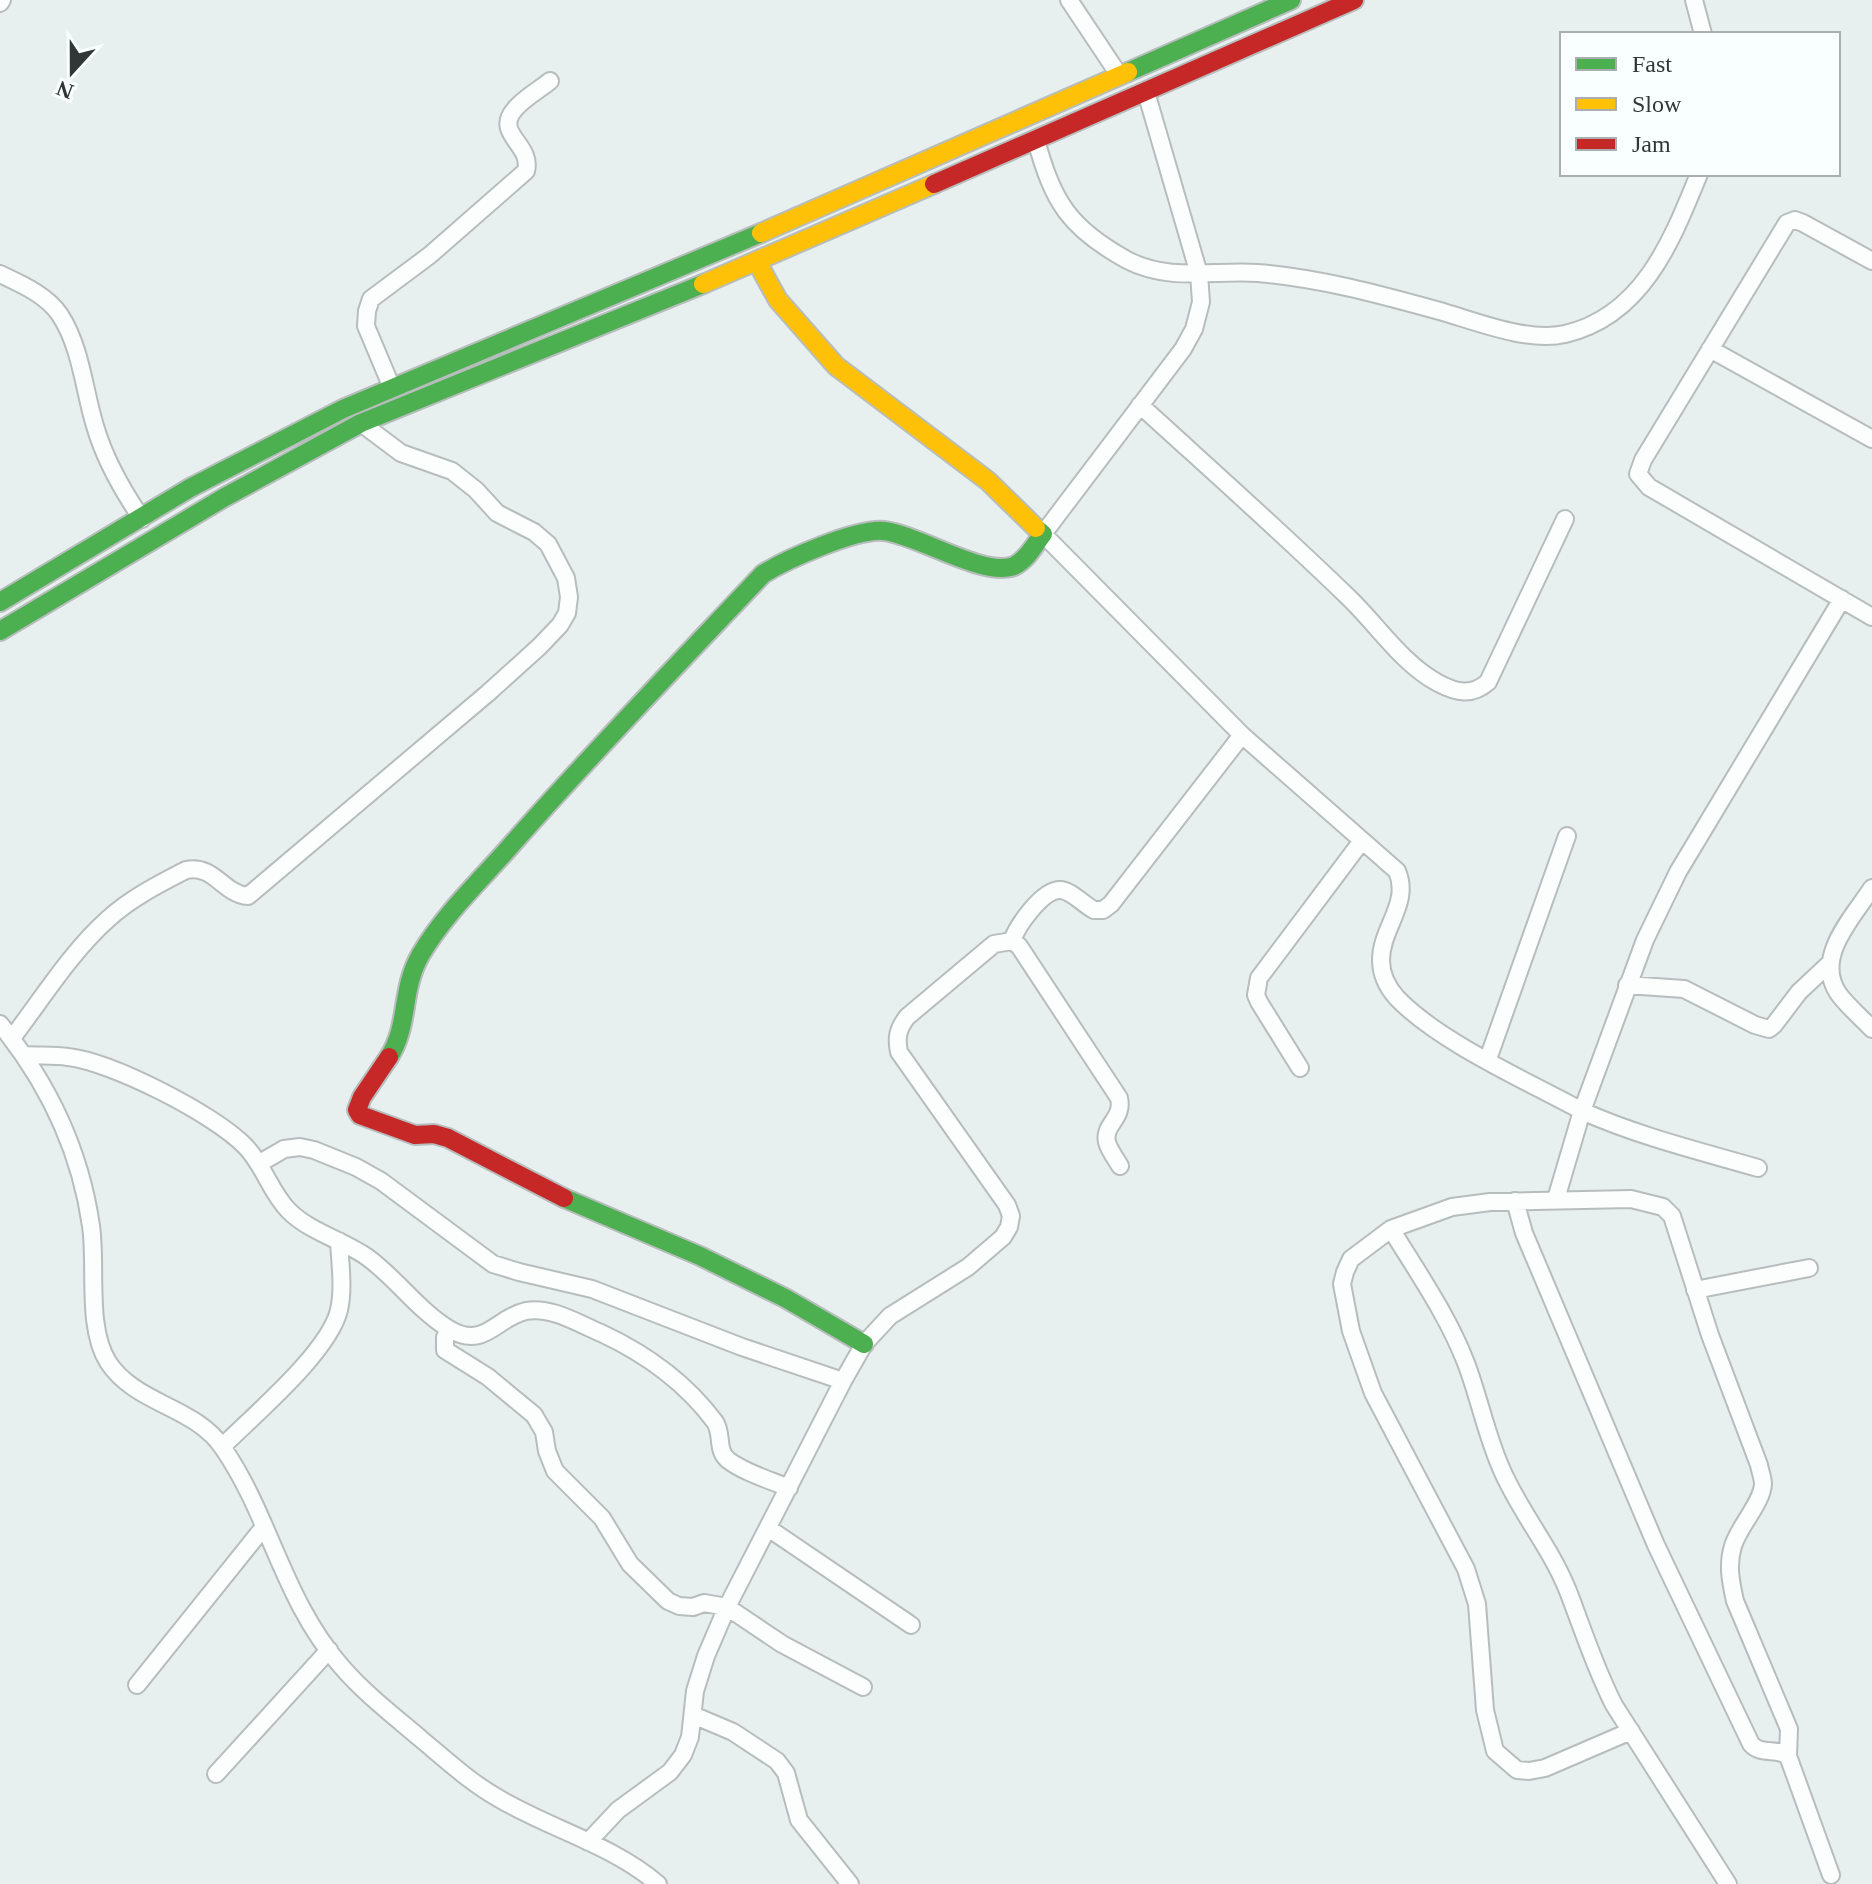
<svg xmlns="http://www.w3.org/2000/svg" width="1872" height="1884" font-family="Georgia,serif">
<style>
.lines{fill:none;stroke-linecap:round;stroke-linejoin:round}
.street-casing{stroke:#b7bdbc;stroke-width:20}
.fast-casing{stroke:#b7bdbc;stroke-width:22}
.slow-casing{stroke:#b7bdbc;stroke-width:22}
.jam-casing{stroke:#b7bdbc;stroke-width:22}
.street{stroke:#fcfdfd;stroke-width:16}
.fast{stroke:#4caf50;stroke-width:18}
.slow{stroke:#ffc107;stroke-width:18}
.jam{stroke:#c62828;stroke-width:18}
</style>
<rect width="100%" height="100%" fill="#e8f0ef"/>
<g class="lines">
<g class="street-casing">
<path id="street" d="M1069 0 1119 75
M1694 0 1703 34
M0 3 2 0
M1146 92 1199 274 1201 302 1194 329 1183 349 1043 534 1242 735 1397 871C1411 903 1381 928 1381 960 1381 974 1387 987 1397 998 1439 1042 1527 1081 1582 1111L1556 1199
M1036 140C1053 202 1069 228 1127 260 1169 282 1214 270 1258 273 1319 278 1378 294 1436 310 1473 320 1527 343 1565 334 1643 316 1672 240 1699 174
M1872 261 1803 223 1795 220 1787 223 1643 460 1638 474 1649 487 1872 617
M0 274C21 284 47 295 60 315 81 347 84 390 95 426 105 460 122 490 142 519
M1710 349 1872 439
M392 388 366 326 367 311 371 299 430 255 526 171C533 144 493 134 515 109 524 98 539 90 550 81
M1140 405C1209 468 1279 530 1346 595 1377 624 1401 663 1438 683 1457 693 1472 696 1488 682L1565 519
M1872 888C1853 917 1814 957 1838 993 1847 1006 1861 1017 1872 1029
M1012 941C1017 926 1042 890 1060 890 1071 890 1084 905 1094 910H1103L1111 904 1242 735
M1627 985 1684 989 1755 1025 1769 1029 1774 1025 1799 992 1830 963
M0 1024C48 1083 80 1149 91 1226 97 1267 86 1327 108 1362 136 1405 195 1406 223 1448 270 1516 283 1600 341 1666 364 1693 394 1716 421 1739 446 1760 470 1782 498 1798 550 1829 611 1844 658 1884
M12 1038C42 999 71 952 108 919 131 898 159 884 186 870 214 864 223 894 248 896L488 693 540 646 560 625 567 613 569 597 566 578 548 544 534 532 497 513 476 490 452 471 401 453 361 423
M25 1055C39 1056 54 1055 68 1057 112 1062 214 1114 245 1146 264 1165 270 1192 289 1211 310 1232 343 1240 367 1257 396 1278 418 1310 449 1329 485 1350 495 1318 526 1311 551 1306 579 1324 601 1333 644 1353 686 1383 715 1422 723 1434 716 1450 728 1460 745 1473 770 1480 789 1488
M1488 1059 1567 836
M1300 1068 1259 1002 1256 995 1259 978 1361 842
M260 1163 284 1149 300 1147 314 1150 356 1167 381 1181 493 1264 519 1272 592 1289 742 1347 843 1381
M1758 1168C1699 1151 1638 1136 1582 1111L1645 940 1678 872 1842 599
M1515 1201 1524 1233 1656 1545 1751 1744C1762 1756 1776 1747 1788 1756L1831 1875
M1391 1229C1418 1273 1448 1316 1466 1363 1479 1397 1486 1434 1501 1468 1519 1511 1550 1546 1568 1591 1583 1630 1595 1668 1614 1705L1728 1884
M1695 1290 1809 1268
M451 1330 445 1337V1350L488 1377 534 1415 544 1432 547 1451 555 1471 602 1518 630 1564 668 1601 679 1606 693 1607 704 1603 727 1607 782 1644 863 1687
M223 1446C255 1414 329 1352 339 1310 344 1288 340 1263 339 1241
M768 1528 911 1625
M137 1685 263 1528
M693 1715 733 1732 777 1761 786 1773 799 1820 850 1884
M1631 1731 1545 1768 1529 1771 1517 1770 1495 1751 1485 1710 1477 1604 1466 1569 1373 1393 1351 1331 1342 1284 1345 1272 1351 1259 1391 1229 1452 1207 1490 1202 1631 1199 1663 1207 1672 1216 1710 1335 1759 1465C1760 1471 1763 1478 1763 1484 1762 1503 1739 1526 1733 1546 1727 1565 1731 1583 1735 1601L1789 1729 1788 1756
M216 1774 329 1650
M588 1842 618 1810 670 1772 683 1755 690 1737 695 1691 706 1656 727 1607 843 1381 864 1344 890 1316 968 1267 1003 1237 1009 1227 1011 1216 1007 1205 899 1052C896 1037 898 1029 907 1017L994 944 1012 941 1019 946 1119 1098C1124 1119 1103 1124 1107 1142 1109 1150 1116 1159 1120 1166"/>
</g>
<g class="fast-casing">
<path id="fast" d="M1128 72 1291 0
M0 602 190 488 343 409 761 233
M0 631 225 497 361 423 703 284
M389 1057C410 1024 400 990 421 954 445 913 483 878 514 842 595 750 679 663 763 574 787 559 857 528 884 531 919 535 984 578 1014 566 1027 560 1035 544 1043 534L1036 528
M564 1198 700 1256 785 1298 864 1344"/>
</g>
<g class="slow-casing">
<path id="slow" d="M761 233 1128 72
M757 262 778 300 836 366 988 481 1036 528
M703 284 934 184"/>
</g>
<g class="jam-casing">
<path id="jam" d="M934 184 1354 0
M389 1057 362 1097 357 1110 360 1115 415 1135 434 1134 448 1138 564 1198"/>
</g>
<use href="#street" class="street"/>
<use href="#fast" class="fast"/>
<use href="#slow" class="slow"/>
<use href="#jam" class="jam"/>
</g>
<rect x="1560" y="32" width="280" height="144" fill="#f9fffe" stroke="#a9afae" stroke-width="2"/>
<rect x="1576" y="58" width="40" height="12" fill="#4caf50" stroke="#a9afae" stroke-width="2"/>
<text x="1632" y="72" font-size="24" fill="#313736">Fast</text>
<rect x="1576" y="98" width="40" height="12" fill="#ffc107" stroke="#a9afae" stroke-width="2"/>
<text x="1632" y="112" font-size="24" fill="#313736">Slow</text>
<rect x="1576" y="138" width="40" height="12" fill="#c62828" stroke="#a9afae" stroke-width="2"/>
<text x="1632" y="152" font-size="24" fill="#313736">Jam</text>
<g transform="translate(72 72) rotate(201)" stroke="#f9fffe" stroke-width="6" paint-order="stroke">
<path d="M0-6L14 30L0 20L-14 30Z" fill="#313736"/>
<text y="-12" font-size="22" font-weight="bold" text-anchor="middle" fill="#313736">N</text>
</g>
</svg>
